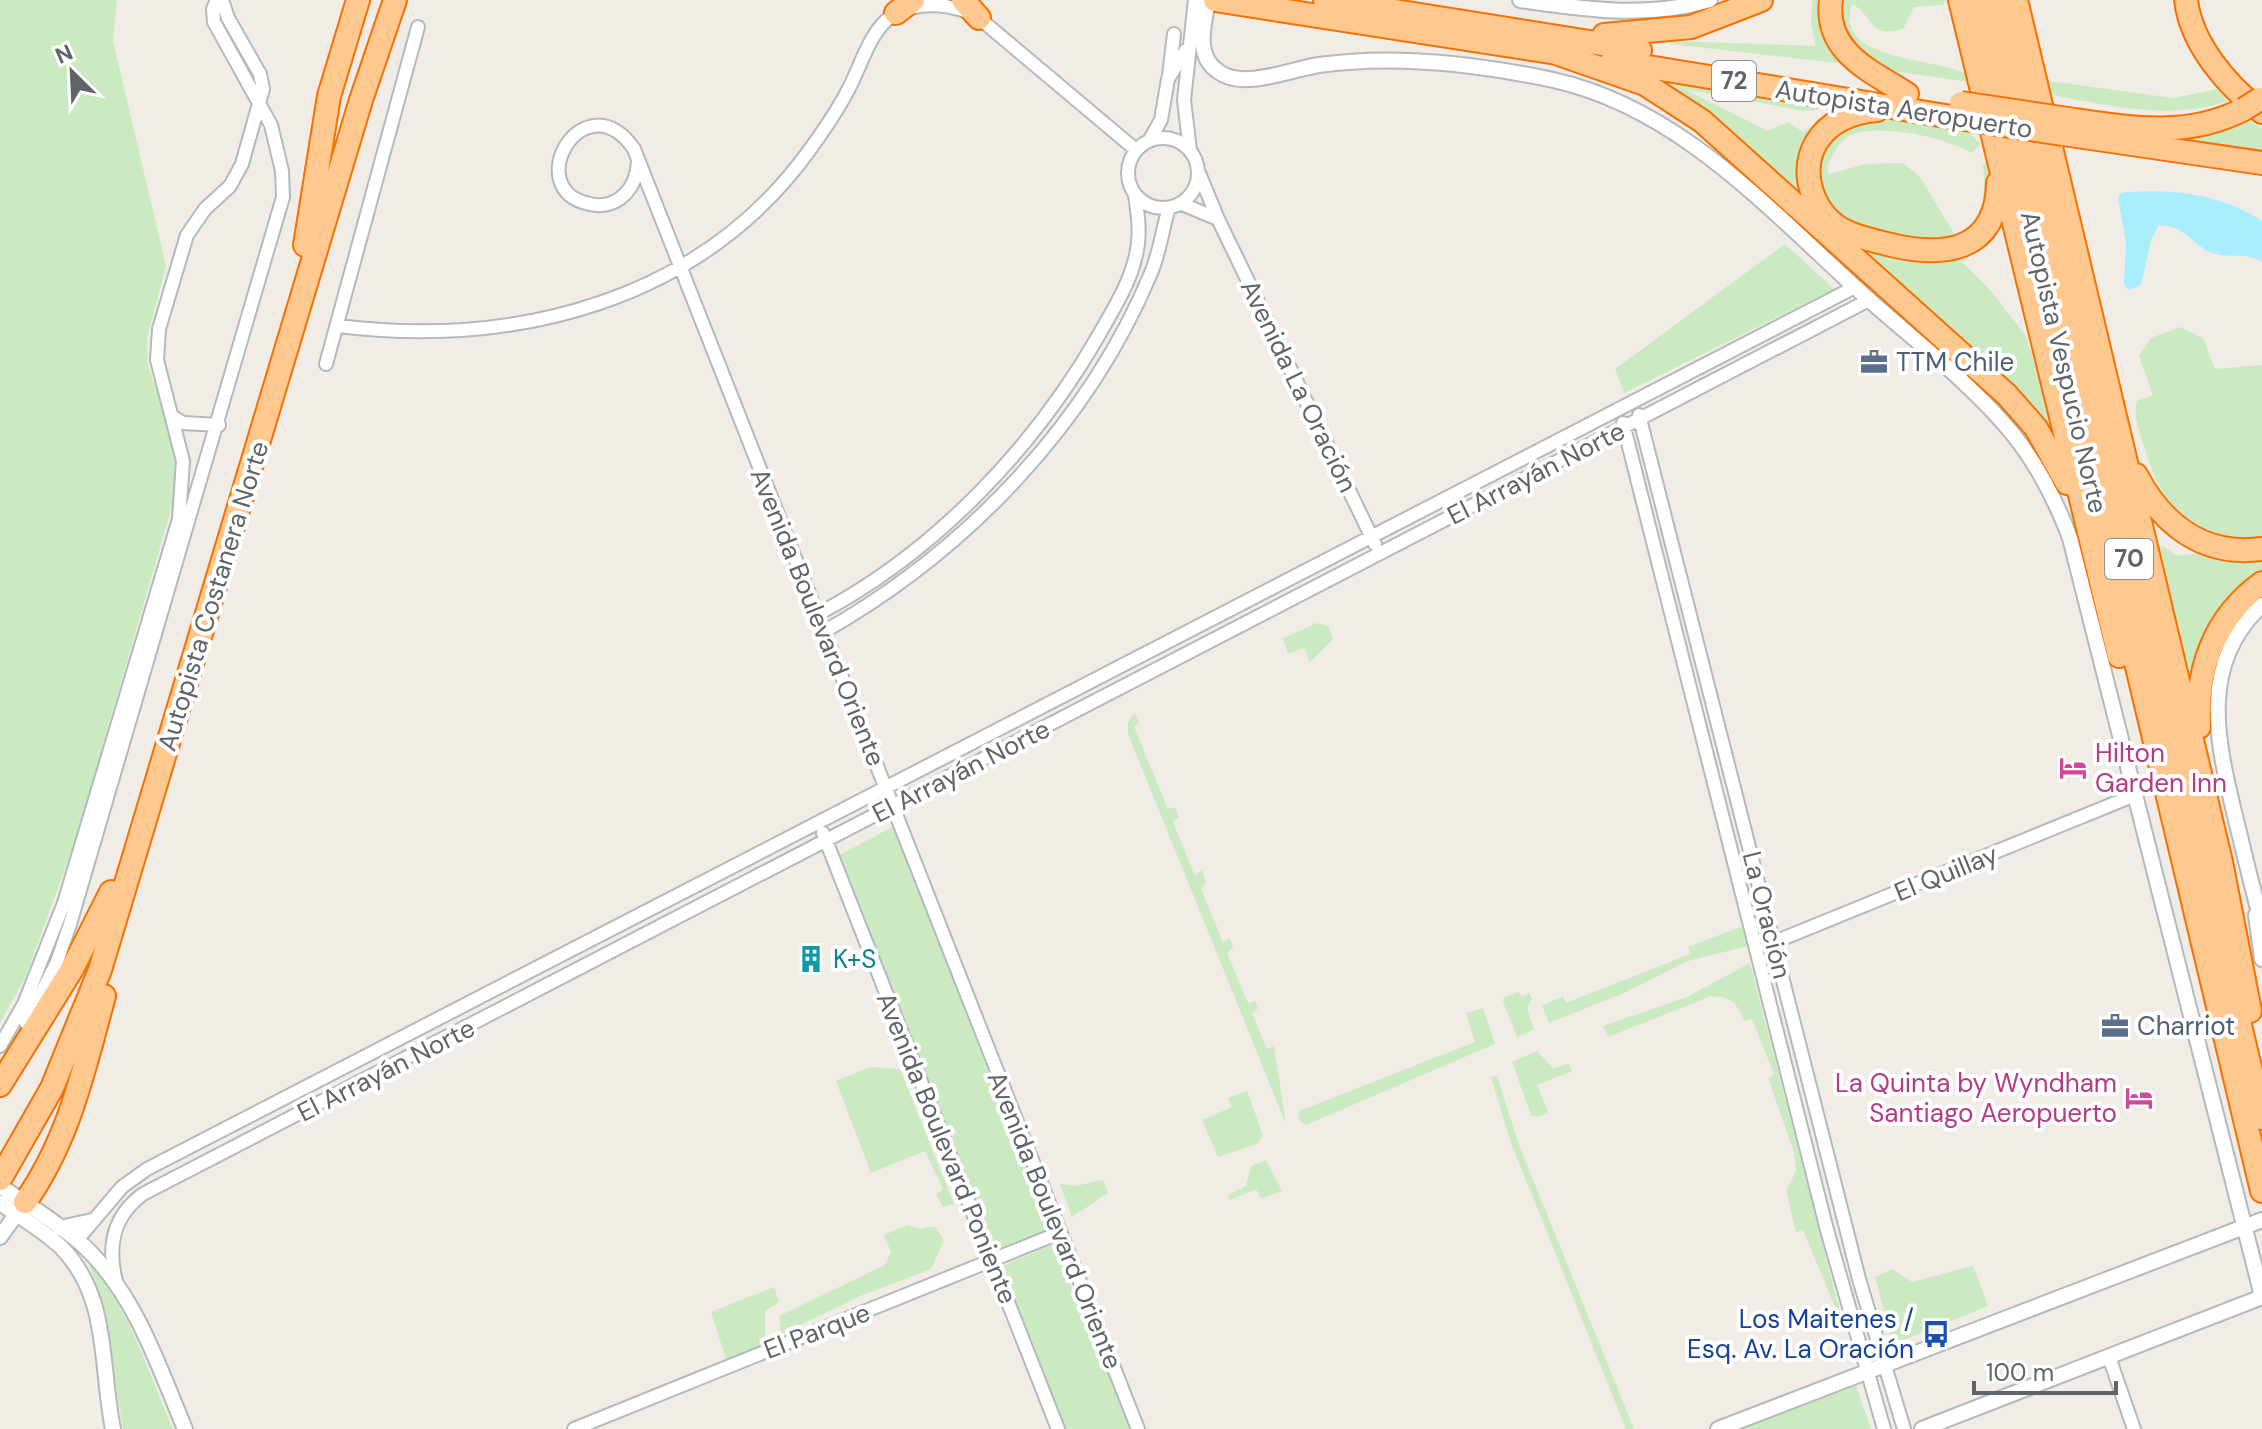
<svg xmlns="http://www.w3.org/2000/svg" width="2262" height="1429" font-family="'DM Sans',sans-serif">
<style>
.green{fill:#cbeac2}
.water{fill:#a8eeff}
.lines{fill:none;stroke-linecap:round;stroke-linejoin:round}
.minor-casing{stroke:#b4b9bc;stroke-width:16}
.tertiary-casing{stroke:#b4b9bc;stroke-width:18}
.motorway-casing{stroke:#f77000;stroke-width:26}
.minor{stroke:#fff;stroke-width:12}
.tertiary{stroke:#fff;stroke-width:14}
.motorway{stroke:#ffc88f;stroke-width:22}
.motorway-bridge-casing{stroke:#f77000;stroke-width:26;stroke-linecap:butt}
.motorway-bridge{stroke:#ffc88f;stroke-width:22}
.labels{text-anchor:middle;stroke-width:8;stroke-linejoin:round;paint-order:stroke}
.shield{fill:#fff;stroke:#8e9295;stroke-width:2}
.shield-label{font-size:24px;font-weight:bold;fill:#5e6468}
.street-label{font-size:26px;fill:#5e6468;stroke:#fff}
.service-label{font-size:26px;fill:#4e5e75;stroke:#fff;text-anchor:start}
.hotel-label{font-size:26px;fill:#b23c85;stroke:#fff;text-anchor:start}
.culture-label{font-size:26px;fill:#0d838f;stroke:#fff;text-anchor:start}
.transit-label{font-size:26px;fill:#164399;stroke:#fff;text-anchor:end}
</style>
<rect width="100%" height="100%" fill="#f1ece6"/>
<path class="green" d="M0 0H117L113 41 166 266 147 338 148 366 170 428 176 459 175 496 75 841 26 976 0 1023Z
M1812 0H1827L1846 64 1670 44 1671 41 1816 46 1811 24Z
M1836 0H1946L1943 5 1914 7 1903 29C1868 39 1874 15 1852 4 1833 64 1938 56 1968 75L1970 82 1893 71 1858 56 1835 15Z
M2034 32 2049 81 2173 98 2218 89 2227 101C2167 122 2106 104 2045 94Z
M1647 76 1849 106 1804 111 1684 89 1768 131 1788 122 1803 132 1833 113 1805 205Z
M2251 114 2252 122 2262 129V152L2161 135Z
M1880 117 1967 131 1981 144 1971 153C1946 137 1876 122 1849 136 1838 141 1832 157 1827 167L1829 174 1866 164 1903 163 1920 177 1955 235C1985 221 1986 194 1983 165L1987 161 1991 182 1979 224 1944 244 1852 228 1820 196 1818 161 1836 131Z
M2000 223 1985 246 1962 262 1990 290 2026 336 2054 426 2049 431 1881 277 1852 239 1914 254Z
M1785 244 1834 289 1624 393 1615 369Z
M2180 327 2203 338 2215 369 2262 365V542C2192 547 2164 510 2145 449 2141 435 2132 415 2137 401L2153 395 2139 356 2151 338Z
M2163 546 2177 556 2200 553 2217 559 2262 555V571C2225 600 2201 634 2188 679L2157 547Z
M1317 623 1328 626 1333 639 1310 662 1304 648 1288 654 1283 638Z
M1134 713 1139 722 1134 727 1168 809 1175 807 1179 817 1173 822 1195 876 1202 870 1206 882 1201 889 1223 942 1230 938 1233 947 1227 953 1248 1003 1255 1001 1258 1008 1252 1014 1267 1049 1274 1046 1286 1124 1128 734V722Z
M894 826 1049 1229 996 1250 838 856Z
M1743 926 1748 946 1688 961 1619 995 1549 1023 1542 1006 1563 996 1566 1003 1690 954 1688 947Z
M1750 963 1845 1331 1803 1230 1796 1232 1786 1191 1796 1171 1794 1152 1768 1078 1774 1074 1752 1019 1744 1021C1736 1002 1732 997 1711 996L1608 1037 1603 1026 1687 997Z
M1518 992 1522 996 1529 993 1532 999 1527 1008 1534 1029 1517 1037 1503 1002 1504 997Z
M1483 1008 1495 1044 1306 1125 1298 1119 1299 1111 1475 1042 1466 1013Z
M1537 1051 1553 1068 1569 1064 1572 1071 1537 1085 1548 1112 1538 1117 1531 1115 1512 1062Z
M870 1067 900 1069 954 1204 943 1207 936 1194 943 1189 925 1151 871 1173 836 1081Z
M1497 1076 1519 1145 1634 1429H1626L1511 1143 1491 1077Z
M1247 1091 1263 1135 1257 1144 1218 1157 1202 1120 1232 1107 1228 1098Z
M1266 1160 1282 1191 1261 1199 1256 1189 1230 1200 1228 1195 1246 1186 1251 1166Z
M1103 1180 1108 1193 1072 1217 1060 1184 1075 1186Z
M907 1225 921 1229 935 1226 944 1240 931 1269 863 1295 781 1334 779 1316 885 1265 891 1252 884 1235Z
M1054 1244 1131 1429H1066L1000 1267Z
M89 1264C133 1314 146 1369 173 1429H123L102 1302Z
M1973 1266 1988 1306 1893 1344 1875 1277 1892 1269 1912 1282Z
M774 1287 779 1302 765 1311V1344L726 1359 711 1312Z
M1855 1383 1871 1429H1736Z"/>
<path class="water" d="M2129 192C2176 189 2223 195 2262 221V262C2246 251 2227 260 2210 252 2189 243 2189 227 2159 225L2151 240 2141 285 2128 290 2124 284 2126 243 2118 198 2121 193Z"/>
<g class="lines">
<g class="minor-casing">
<path id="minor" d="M1169 76 1174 34
M1128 173a35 35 0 1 1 70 0a35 35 0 1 1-70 0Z
M1149 141 1161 120 1168 79 1186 50
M1190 150 1184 100 1195 0
M638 162C637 175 634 186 624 195 615 204 602 207 590 204 519 190 584 78 634 149L1138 1429
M1199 173 1218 219 1375 544
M1182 204 1218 219
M338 326C517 348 702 301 811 148 824 130 837 111 847 92 861 67 869 31 893 15 919 0 954 3 979 18L1136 150
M326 364 418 27
M1639 415 1859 1279 1904 1429
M175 418 183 423 219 425
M1623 423 1827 1230 1884 1429
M818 614C936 552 1035 447 1100 333 1114 308 1130 283 1136 255 1141 235 1138 215 1135 195
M825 631C966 551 1088 424 1151 273 1160 252 1162 230 1169 208
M823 833 1058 1429
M1767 945 2135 795
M26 1023 57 962 70 924 283 197 282 171 271 125 214 22 213 9 217 0
M0 1046 24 1004 64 903 179 519 183 461 157 360 159 329 187 235 205 209 230 186 242 164 263 89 260 74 228 18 222 0
M77 1240 122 1187 147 1169 1855 287
M116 1281C107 1246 113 1216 143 1194L1869 300
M2109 1357 2134 1429
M574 1429 1059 1233"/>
</g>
<g class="tertiary-casing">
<path id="tertiary" d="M1208 0C1204 25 1194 56 1219 72 1244 90 1291 69 1319 65 1395 54 1478 64 1553 80 1681 108 1772 213 1866 297 1915 341 1970 382 2012 433 2038 465 2056 501 2070 538L2262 1296
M1520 0C1585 9 1645 19 1710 0
M2262 605C2198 664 2217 741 2235 816 2244 852 2252 888 2262 923
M2256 915 2262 959
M0 1186C28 1205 60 1224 85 1247 136 1296 158 1365 185 1429
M0 1203C20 1217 43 1230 61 1247 110 1297 100 1365 113 1429
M60 1228 92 1221
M0 1237 20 1209
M1718 1429 2262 1220
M1922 1429 2262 1297"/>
</g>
<g class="motorway-casing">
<path id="motorway" d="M963 0 979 18
M1215 0 1570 55
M1325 0 1640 50
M1831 0C1824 52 1871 71 1907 94
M1960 0 2119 656
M1978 0 2262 1191
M1997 0 2262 1118
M2016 0 2221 862 2250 1011
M2186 0C2191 44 2228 87 2262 112
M896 13 913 0
M1604 35 1691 27 1761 0
M1556 53 1645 84 1702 121 2007 395 2036 428 2067 483
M1612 61 1964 119
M1877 110C1853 112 1829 121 1816 143 1799 173 1813 212 1841 229 1855 237 1872 240 1887 244 1942 258 1997 253 1998 183
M2061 118C2124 127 2185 140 2244 109
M2063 134 2262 163
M305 245 329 96 358 0
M2136 475C2162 524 2203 557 2262 549
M2199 727C2196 669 2214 618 2262 583
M0 1085 72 969 111 892
M0 1179 52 1088 100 970 361 100 395 0
M25 1202C69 1140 84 1069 104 996"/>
</g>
<use href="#minor" class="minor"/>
<use href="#tertiary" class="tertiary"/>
<use href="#motorway" class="motorway"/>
<g class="motorway-bridge-casing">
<path id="motorway-bridge" d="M1961 103 2061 118
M2244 109 2260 99
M1964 119 2063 134"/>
</g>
<use href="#motorway-bridge" class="motorway-bridge"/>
</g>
<defs>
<g id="office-bare" transform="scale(2.16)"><path d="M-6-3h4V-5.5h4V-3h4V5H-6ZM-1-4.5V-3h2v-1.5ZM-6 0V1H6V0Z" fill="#5c6f8a" stroke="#fff" stroke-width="2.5" paint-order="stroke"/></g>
<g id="hotel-bare" transform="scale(2.16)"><path d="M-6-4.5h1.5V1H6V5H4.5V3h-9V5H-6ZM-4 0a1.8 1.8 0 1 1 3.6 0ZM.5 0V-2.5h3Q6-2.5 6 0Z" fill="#d1479c" stroke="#fff" stroke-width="2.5" paint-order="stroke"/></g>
<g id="building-bare" transform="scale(2.16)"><path d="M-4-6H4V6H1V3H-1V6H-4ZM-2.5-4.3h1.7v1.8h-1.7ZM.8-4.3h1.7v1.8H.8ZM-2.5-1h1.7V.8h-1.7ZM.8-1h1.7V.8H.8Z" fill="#0f9aa8" stroke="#fff" stroke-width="2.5" paint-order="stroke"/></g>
<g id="bus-bare" transform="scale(2.16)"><path d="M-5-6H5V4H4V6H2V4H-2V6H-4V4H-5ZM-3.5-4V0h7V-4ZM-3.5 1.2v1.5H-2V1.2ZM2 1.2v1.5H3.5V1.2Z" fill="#1a4fb4" stroke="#fff" stroke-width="2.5" paint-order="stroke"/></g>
</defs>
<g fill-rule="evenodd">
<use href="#office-bare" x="1874" y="362"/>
<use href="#hotel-bare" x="2073" y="768"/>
<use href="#building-bare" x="811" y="959"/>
<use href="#office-bare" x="2115" y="1026"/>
<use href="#hotel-bare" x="2139" y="1098"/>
<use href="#bus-bare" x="1936" y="1334"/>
</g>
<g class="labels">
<g class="shield">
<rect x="1712" y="61" width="44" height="40" rx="6"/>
<rect x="2105" y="539" width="48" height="40" rx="6"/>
</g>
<g class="shield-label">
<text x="1734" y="89">72</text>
<text x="2129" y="567">70</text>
</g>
<g class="street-label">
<text transform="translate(1904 109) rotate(9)" y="9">Autopista Aeropuerto</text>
<text transform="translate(2064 362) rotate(77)" y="9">Autopista Vespucio Norte</text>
<text transform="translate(1299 386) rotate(64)" y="9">Avenida La Oración</text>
<text transform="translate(1536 473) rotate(-27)" y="9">El Arrayán Norte</text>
<text transform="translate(213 596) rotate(-73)" y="9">Autopista Costanera Norte</text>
<text transform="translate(818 617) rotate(68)" y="9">Avenida Boulevard Oriente</text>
<text transform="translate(961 771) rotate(-27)" y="9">El Arrayán Norte</text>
<text transform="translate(1946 873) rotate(-22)" y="9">El Quillay</text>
<text transform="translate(1767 915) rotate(76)" y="9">La Oración</text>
<text transform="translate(386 1070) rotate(-27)" y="9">El Arrayán Norte</text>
<text transform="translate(947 1148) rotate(68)" y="9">Avenida Boulevard Poniente</text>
<text transform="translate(1055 1220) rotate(68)" y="9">Avenida Boulevard Oriente</text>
<text transform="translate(817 1331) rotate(-21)" y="9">El Parque</text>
</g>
<g class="service-label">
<text x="1896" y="371">TTM Chile</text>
<text x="2137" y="1035">Charriot</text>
</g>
<g class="hotel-label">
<text x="2095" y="762">Hilton<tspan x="2095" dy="30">Garden Inn</tspan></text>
<text x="2117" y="1092" text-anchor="end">La Quinta by Wyndham<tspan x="2117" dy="30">Santiago Aeropuerto</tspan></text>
</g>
<g class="culture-label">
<text x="833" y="968">K+S</text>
</g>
<g class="transit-label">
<text x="1914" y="1328">Los Maitenes /<tspan x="1914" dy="30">Esq. Av. La Oración</tspan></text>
</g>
</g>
<g transform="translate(72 72) rotate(336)" stroke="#ffffff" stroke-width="6" paint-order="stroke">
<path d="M0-6L14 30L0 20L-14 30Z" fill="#5e6468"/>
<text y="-12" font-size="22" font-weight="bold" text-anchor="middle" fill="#5e6468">N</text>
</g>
<path d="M1974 1381v12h142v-12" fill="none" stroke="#5e6468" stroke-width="4"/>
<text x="1986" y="1381" font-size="24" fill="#5e6468" stroke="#ffffff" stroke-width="6" paint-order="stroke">100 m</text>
</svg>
